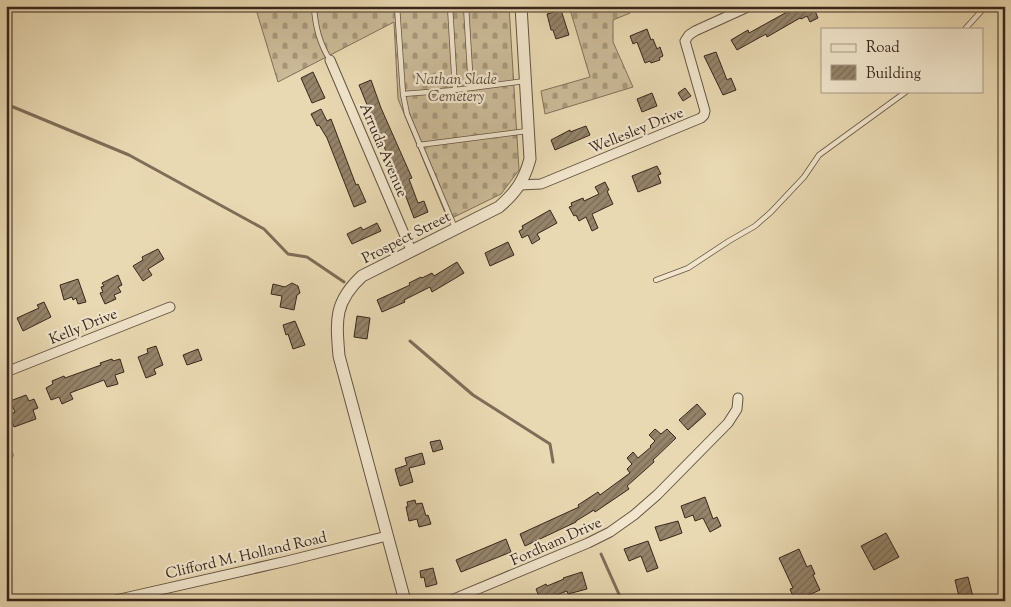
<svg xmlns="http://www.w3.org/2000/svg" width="1011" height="607" font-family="'Sorts Mill Goudy',serif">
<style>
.cemetery{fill:url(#cemetery-stones);stroke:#82715b}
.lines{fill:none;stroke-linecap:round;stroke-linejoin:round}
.stream{stroke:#7e6d58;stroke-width:3}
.building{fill:url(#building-hatch);stroke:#38271d}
.service-casing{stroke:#645442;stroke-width:6}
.minor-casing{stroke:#645442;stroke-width:11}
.tertiary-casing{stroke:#645442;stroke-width:13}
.service{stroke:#f1e6cd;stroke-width:4.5}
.minor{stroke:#f1e6cd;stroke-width:9}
.tertiary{stroke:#f1e6cd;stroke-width:11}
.labels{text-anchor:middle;stroke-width:4.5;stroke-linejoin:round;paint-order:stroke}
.park-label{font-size:15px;font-style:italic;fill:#5d4c3c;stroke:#f1e6cd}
.street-label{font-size:15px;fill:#38271d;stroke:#f1e6cd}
</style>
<defs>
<pattern id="cemetery-stones" width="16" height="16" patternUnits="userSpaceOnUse" patternTransform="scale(1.25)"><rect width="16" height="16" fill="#cbbb99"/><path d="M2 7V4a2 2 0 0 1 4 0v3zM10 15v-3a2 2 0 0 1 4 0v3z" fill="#a6987c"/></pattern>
<pattern id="building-hatch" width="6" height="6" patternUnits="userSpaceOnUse" patternTransform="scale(1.25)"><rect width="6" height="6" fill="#94846a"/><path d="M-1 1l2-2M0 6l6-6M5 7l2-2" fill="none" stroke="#7a6c57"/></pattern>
</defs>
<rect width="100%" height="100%" fill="#e9d9b2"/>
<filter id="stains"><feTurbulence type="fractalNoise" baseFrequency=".004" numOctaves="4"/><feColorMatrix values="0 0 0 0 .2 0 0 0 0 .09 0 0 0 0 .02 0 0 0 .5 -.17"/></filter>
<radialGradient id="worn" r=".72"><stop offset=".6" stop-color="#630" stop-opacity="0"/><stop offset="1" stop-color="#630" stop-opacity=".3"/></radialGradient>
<path class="cemetery" d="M255 6H509L519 170 501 194 448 220 398 99 394 22 278 82Z
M569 6H628L630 13 613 20V42L633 87 545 114 541 91 590 77Z"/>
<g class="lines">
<path class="stream" d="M6 104 129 155 264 229 288 254 307 257 344 282
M410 341 473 395 550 444 553 462
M601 554 622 601"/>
</g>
<path class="building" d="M798 6H824L815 11 818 18 810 22 807 16 801 19 800 18 767 37 766 34 737 50 731 40 748 30 749 33Z
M561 10 569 35 556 39 553 30H551L547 14Z
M647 29 651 40 653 39 657 49 660 47 663 56 659 58 660 60 651 63 650 61 645 63 637 42 633 44 630 36Z
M716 52 727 80 731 78 736 90 723 95 704 56Z
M313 72 325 98 312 103 301 78Z
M371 80 381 108 412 178 409 179 418 203 424 201 428 212 414 218 397 173 395 174 377 129H375L372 122H374L359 85Z
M685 88 691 96 683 101 678 93Z
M652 93 657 106 642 112 637 99Z
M321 109 327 121 331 119 356 185 358 184 366 202 354 207 327 138 319 125 317 126 311 114Z
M586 126 590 135 555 150 551 140 570 130V132Z
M657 166 661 174 658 175 661 183 638 192 632 176Z
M605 182 609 190 607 191 613 204 592 214 598 228 592 231 586 217 579 221 576 215 574 216 569 207 572 206 571 203 583 198 584 201 599 194 595 187Z
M550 210 557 223 537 234 540 239 532 244 528 235 522 238 519 231 523 229 522 226Z
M377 223 381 231 352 244 347 234 361 227 363 230Z
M508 242 514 255 490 266 485 253Z
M158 249 164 259 148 269 152 275 143 281 133 266 143 260 142 257Z
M457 262 464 273 432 292 430 287 404 300 405 302 382 312 377 300 410 285 409 283 421 277 422 278 432 273 434 276Z
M118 275 122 285 118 287 121 292 114 295 116 299 105 304 100 293 103 292 101 287 104 286 102 283Z
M78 279 86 302 78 304 76 298 73 300 72 297 64 300 60 285Z
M292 283 298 286 300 293 297 295 294 310 280 307 282 296 271 294 273 284 285 287Z
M44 302 51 317 23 331 17 318 39 308 37 305Z
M357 316 370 318 367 339 354 337Z
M295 321 305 345 293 349 288 334 286 335 283 325Z
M156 346 163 365 154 369 156 374 146 378 138 357 148 353 147 349Z
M198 349 202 360 187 365 183 355Z
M112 359 113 361 120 359 124 372 115 375 118 384 107 387 104 380 70 393 73 399 62 404 59 397 51 400 46 388 53 384 52 381 64 376 65 378 101 365 100 363Z
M26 395 29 401 34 399 38 408 33 410 36 419 14 427 9 415 15 412 10 401Z
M697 404 706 414 688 430 679 420Z
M655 429 661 434 667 429 676 438 653 460 654 462 627 486 629 489 595 512 594 510 576 521V522L525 546 520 534 579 507 578 505 598 492 600 495 630 473 627 469 632 464 627 458 633 452 638 458 651 447 650 446 655 441 649 435Z
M440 440 443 449 433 452 430 442Z
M422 453 425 464 409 468 413 482 400 486 395 469 407 465 405 458Z
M705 497 713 519 717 517 721 526 710 532 703 518 695 521 693 515 685 518 681 506Z
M415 500 416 504 422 503 426 516 428 515 431 524 419 527 417 519 409 521 406 507 408 506 407 502Z
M678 521 682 533 660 541 655 527Z
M886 533 899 557 874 570 861 546Z
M506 539 511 552 461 572 456 560Z
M648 541 658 568 647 572 641 556 629 561 624 549Z
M799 549 807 567 811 565 815 574 813 575 820 590 795 601 790 589 793 588 779 558Z
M433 568 437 584 426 587 424 577 421 578 420 571Z
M582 572 587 589 568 594 567 591 541 601 536 589 546 584 547 586 564 579 563 578Z
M968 577 974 601H960L955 580Z"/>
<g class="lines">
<g class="service-casing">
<path id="service" d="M314 6C315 26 319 43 330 60
M397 6 403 94 407 114 455 228
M466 6 471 88
M965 29 986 6
M455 90 525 81
M403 94 455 90 450 6
M419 145 527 131
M656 280 688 268 729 241 755 226 771 212 804 177 819 155 907 91"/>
</g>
<g class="minor-casing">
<path id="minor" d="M330 60 411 250
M520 185 541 184 701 118 704 115 705 111 685 41 689 35 695 31 750 6
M6 372 170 307
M6 452 8 455
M111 601 287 561 387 536
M449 601 588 543 610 532 634 515 657 495 728 423 737 409 738 398"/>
</g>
<g class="tertiary-casing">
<path id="tertiary" d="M405 601 339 356C336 320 334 302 362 276L499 207C516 192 524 181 530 159L521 6"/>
</g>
<use href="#service" class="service"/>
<use href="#minor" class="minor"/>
<use href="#tertiary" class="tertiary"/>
</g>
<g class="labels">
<g class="park-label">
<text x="456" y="84">Nathan Slade<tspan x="456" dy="17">Cemetery</tspan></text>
</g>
<g class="street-label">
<text transform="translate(636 130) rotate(-22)" y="5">Wellesley Drive</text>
<text transform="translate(384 150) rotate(67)" y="5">Arruda Avenue</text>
<text transform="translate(406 237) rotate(-27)" y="5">Prospect Street</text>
<text transform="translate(83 326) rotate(-22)" y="5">Kelly Drive</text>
<text transform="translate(556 541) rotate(-24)" y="5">Fordham Drive</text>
<text transform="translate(246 555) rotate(-13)" y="5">Clifford M. Holland Road</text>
</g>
</g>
<rect width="1011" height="607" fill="none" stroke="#e9d9b2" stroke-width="25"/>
<rect x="8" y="8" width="996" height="592" fill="none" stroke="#38271d" stroke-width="2.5"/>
<rect x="12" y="12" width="986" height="582" fill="none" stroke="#38271d"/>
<rect x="821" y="28" width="162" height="65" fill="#f1e6cd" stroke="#a79a87"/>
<rect x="831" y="44" width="25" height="8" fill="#f1e6cd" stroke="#a79a87"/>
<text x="866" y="52" font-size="15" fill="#38271d">Road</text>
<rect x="831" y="65" width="25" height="15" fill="url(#building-hatch)" stroke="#a79a87"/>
<text x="866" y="78" font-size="15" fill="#38271d">Building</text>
<rect width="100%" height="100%" filter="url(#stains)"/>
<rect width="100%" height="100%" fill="url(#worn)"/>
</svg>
